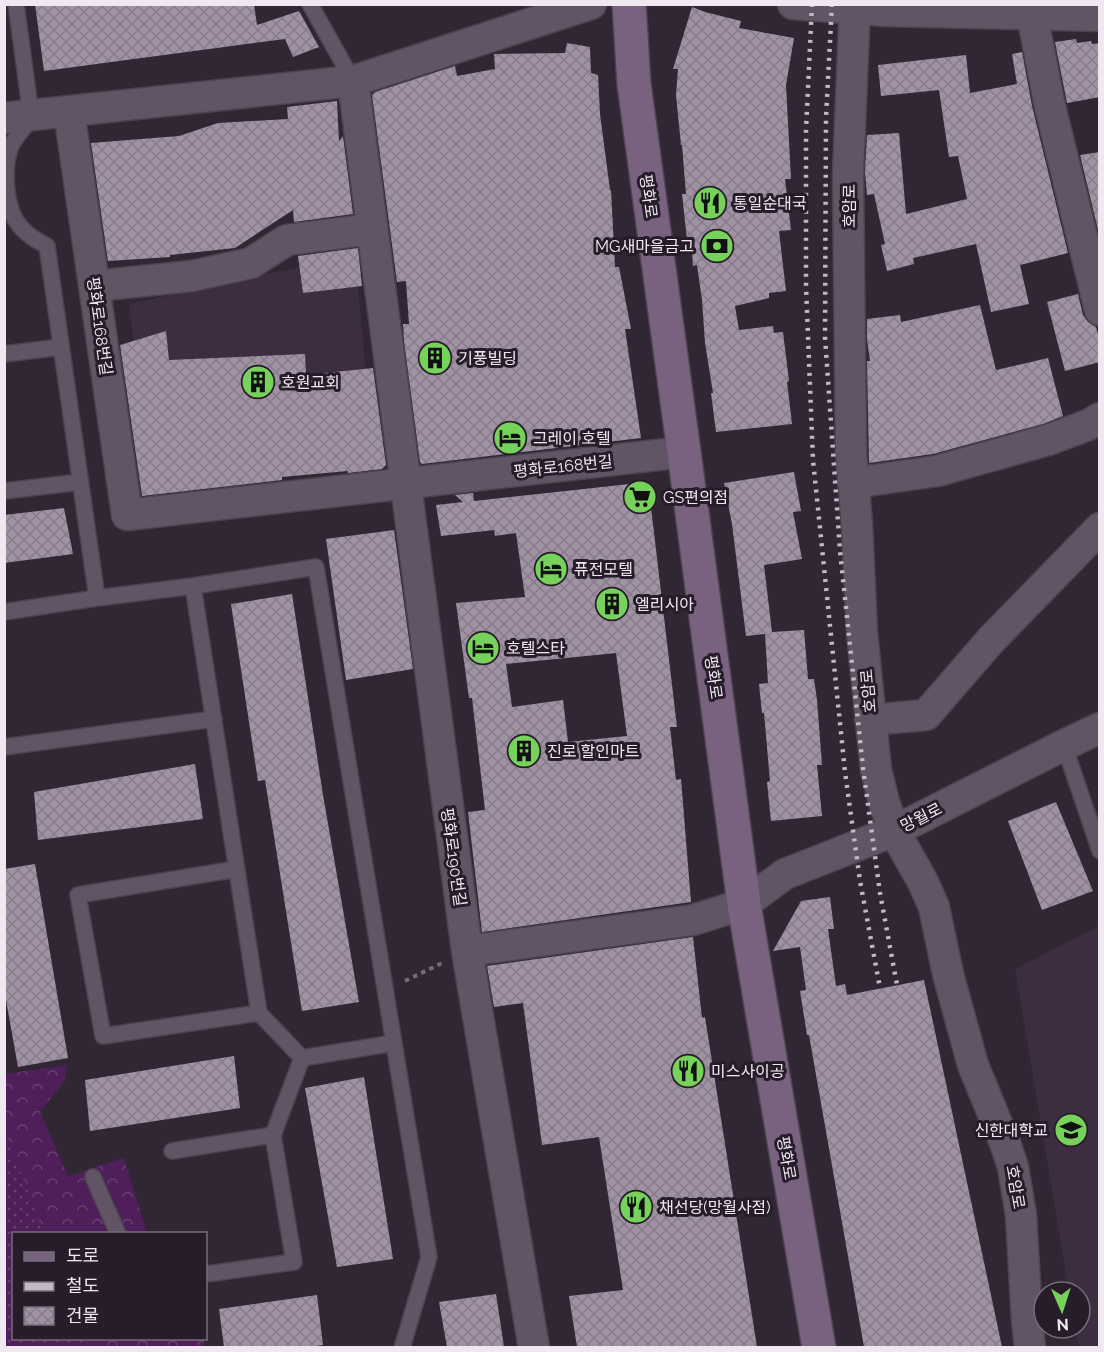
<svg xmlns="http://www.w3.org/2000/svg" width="1104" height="1352" font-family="Raleway,'Noto Sans KR',sans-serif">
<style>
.built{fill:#3d2d41}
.forest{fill:url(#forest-crowns)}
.park{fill:url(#park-dots)}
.building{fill:url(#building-cross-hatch);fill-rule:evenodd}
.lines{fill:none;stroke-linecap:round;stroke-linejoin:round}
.service-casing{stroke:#4c434e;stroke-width:18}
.minor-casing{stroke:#4c434e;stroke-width:33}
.secondary-casing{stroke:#4c434e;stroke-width:36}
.path{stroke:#756b77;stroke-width:4;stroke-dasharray:4.5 4.5;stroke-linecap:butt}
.service{stroke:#615565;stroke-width:15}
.minor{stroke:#615565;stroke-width:30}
.secondary{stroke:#796180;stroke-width:33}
.rail{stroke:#c1b9c3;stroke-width:4.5;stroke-dasharray:3 6;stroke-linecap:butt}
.labels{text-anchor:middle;stroke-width:6;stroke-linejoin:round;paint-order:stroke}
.street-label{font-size:16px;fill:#efe8f1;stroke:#271c2a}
.poi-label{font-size:16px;fill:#efe8f1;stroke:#271c2a;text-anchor:start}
</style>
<defs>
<pattern id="forest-crowns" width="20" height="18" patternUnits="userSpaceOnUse" patternTransform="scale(1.5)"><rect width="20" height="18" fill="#4e1f5a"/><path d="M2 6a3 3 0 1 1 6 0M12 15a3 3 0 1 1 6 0" fill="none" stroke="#684072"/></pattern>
<pattern id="park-dots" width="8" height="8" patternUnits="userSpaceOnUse" patternTransform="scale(1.5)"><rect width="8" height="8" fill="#4e1f5a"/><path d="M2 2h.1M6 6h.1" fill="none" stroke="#684072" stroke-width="1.8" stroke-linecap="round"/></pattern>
<pattern id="building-cross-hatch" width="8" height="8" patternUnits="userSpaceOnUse" patternTransform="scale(1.5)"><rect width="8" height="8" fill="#a092a4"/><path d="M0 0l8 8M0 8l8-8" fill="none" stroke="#867b88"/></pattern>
</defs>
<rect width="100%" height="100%" fill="#312634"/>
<path class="built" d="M355 255 374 460 151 486 129 304Z
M1099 926V1347L1079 1348 1075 1328H1080V1292H1069L1015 969Z"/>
<path class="forest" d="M67 1065 65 1080 40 1112 68 1176 124 1158 147 1233 14 1234 5 1285V1074Z
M25 1339H204V1348L29 1347Z"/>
<path class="park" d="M4 1129 44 1233 14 1234V1338L85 1339 89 1347H5Z"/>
<path class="building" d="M35 4H254L257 25 299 11 319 47 293 57 285 39 44 71Z
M692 7 705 12 741 21 739 28 794 38 786 85 791 179H785L791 230 779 231 786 291 769 293V298L735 306 739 330 773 326 774 333 783 332 789 381 787 382 792 424 716 432 711 393H713L705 343 702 300 697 265 693 266 691 240H687L682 194H686L682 145H681L676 95 678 69H673Z
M1076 39 1077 43 1091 41 1092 44 1100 43V97L1067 103 1055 42Z
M567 43 590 47 591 73 598 75 600 114 610 190H611L615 267H619L631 329H625L641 438 422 464 420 462 404 341 403 324H409L406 281 397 282 372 95 375 92 455 66 457 76 495 69 494 54 565 53Z
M1022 52 1032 106 1068 253 1020 265 1029 304 991 312 976 244 913 258 914 264 887 271 881 245 885 244 874 194 867 195 865 172 867 135 899 133 906 214 967 199 958 156 949 157 939 90 881 96 878 65 966 55 970 93 1017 84 1012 54Z
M337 101 339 141 343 136 353 214 294 222 293 210 235 248 170 255V257L108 261 91 143 179 136 218 123 288 119 287 107Z
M1100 152V234H1099L1080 155Z
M358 248 362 286 303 293 298 256Z
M1078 294 1083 315 1088 322 1096 327 1100 341V362L1065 371 1047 302Z
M980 305 996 370 1048 358 1063 416 1043 424 933 454 869 463 867 361H870L867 339V319L900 315 901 322Z
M166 331 169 360 305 354 306 375 373 368 386 465 382 469 348 473V471L282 477V480L142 496 120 345Z
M794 472 801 511 793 512 802 559 764 565 772 632 804 630 808 679H814L817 700 822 765H817L822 816 771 821 767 782 770 781 764 713H762L759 684 768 683 765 634 746 636 732 524 724 483Z
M648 482 677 727H670L676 780 681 779 691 902 482 932 468 812 485 810 472 698H469L456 603 525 597 516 533 495 536 494 530 441 536 436 505 463 502 455 495 473 493 474 501ZM616 653 627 736 568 742 563 700 512 707 506 664Z
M64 508 73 554 4 563V515Z
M394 530 413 669 346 680 326 539Z
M292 594 323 795 359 1002 302 1011 265 780 258 781 231 604Z
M195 764 203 819 38 840 34 792Z
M1056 802 1093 891 1042 910 1008 821Z
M35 864 68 1058 18 1067 4 989V869Z
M830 897 834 929H828L836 986 845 984 847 995 924 980 1002 1347H864L809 1035H807L800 991 806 990 800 947 773 951 801 901Z
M693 937 702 1018 705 1017 757 1347H577L569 1296 623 1290 599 1137 542 1145 523 1003 494 1007 487 966Z
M234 1056 240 1108 90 1131 85 1080Z
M364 1077 393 1259 337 1267 305 1088Z
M496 1294 504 1347H447L439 1302Z
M317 1295 323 1345 308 1347H224L219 1309Z"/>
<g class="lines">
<g class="service-casing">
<path id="service" d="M16 4 31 115
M310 4 353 81
M34 117C26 126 17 134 11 146 3 166 5 200 15 219 22 232 35 240 47 246L97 598 193 586 316 567 429 1257 402 1348
M4 354 61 347
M4 491 80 482
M193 586 259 1013 302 1058 394 1043
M4 612 97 598
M1064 745 1100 851
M4 747 214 719
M237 869 78 895 103 1036 259 1013
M172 1151 273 1135
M93 1177 118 1234
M206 1274 294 1262 273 1135 302 1058"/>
</g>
<g class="minor-casing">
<path id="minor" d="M793 4 886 11 1100 16
M855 4 848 174 851 453 857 525 862 633 876 770 884 802 894 831 922 880 934 907 948 974 973 1065 1005 1143 1013 1167 1021 1215 1027 1320 1030 1348
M1032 14 1049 102 1100 310
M353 81 467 951 534 1348
M69 111 127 515 684 452
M4 118 353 81 591 4
M94 286 192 276 251 263 287 240 372 229
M853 483 937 471 1048 440 1088 425 1100 418
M870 720 926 715 991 640 1100 528
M467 951 693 920 744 904 785 874 894 831 1064 745 1100 728"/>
</g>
<g class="secondary-casing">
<path id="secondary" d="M629 4 634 84 684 452 744 904 819 1348"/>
</g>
<path class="path" d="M405 981 442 963"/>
<use href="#service" class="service"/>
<use href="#minor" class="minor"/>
<use href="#secondary" class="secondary"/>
<path class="rail" d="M812 4 806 130V286L813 460 845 772 860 881 880 988
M832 4 826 117 825 337 840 551 863 768 880 893 897 985"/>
</g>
<defs>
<g id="restaurant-disc" transform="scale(1.725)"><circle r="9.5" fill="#76d25a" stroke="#271c2a"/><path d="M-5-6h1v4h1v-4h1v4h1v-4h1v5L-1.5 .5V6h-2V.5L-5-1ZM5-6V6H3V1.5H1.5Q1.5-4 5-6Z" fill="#111"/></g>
<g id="bank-disc" transform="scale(1.725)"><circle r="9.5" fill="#76d25a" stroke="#271c2a"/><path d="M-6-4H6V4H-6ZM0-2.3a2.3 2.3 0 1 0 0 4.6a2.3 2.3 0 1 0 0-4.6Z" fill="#111"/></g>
<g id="building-disc" transform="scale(1.725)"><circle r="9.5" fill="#76d25a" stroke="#271c2a"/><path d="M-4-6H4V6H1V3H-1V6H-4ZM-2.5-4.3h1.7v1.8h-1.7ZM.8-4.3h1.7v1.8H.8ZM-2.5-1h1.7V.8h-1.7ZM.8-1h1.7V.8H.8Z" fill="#111"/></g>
<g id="hotel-disc" transform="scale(1.725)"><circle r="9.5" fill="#76d25a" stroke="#271c2a"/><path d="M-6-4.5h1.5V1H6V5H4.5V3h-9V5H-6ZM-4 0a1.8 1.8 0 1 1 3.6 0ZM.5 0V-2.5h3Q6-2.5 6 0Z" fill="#111"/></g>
<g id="supermarket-disc" transform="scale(1.725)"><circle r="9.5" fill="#76d25a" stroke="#271c2a"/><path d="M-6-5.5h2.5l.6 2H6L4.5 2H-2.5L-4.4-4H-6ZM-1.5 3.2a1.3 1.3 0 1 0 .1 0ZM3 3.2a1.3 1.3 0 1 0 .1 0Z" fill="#111"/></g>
<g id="university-disc" transform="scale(1.725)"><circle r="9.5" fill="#76d25a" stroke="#271c2a"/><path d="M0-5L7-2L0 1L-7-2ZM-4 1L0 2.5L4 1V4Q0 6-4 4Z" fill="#111"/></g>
</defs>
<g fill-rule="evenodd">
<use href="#restaurant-disc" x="710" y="203"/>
<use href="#bank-disc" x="717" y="246"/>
<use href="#building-disc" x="435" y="358"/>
<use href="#building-disc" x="258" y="382"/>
<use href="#hotel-disc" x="510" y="438"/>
<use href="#supermarket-disc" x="640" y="497"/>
<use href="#hotel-disc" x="551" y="569"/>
<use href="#building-disc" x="612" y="604"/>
<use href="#hotel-disc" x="483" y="648"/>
<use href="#building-disc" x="524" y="751"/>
<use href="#restaurant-disc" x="688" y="1071"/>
<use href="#university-disc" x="1071" y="1130"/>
<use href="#restaurant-disc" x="636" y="1207"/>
</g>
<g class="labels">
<g class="street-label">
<text transform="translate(649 196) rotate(82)" y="6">평화로</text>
<text transform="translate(849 206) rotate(-90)" y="6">호암로</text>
<text transform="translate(100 326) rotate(82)" y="6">평화로168번길</text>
<text transform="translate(563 466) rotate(-6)" y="6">평화로168번길</text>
<text transform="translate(714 677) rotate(82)" y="6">평화로</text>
<text transform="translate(868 691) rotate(-95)" y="6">호암로</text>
<text transform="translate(921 817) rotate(-27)" y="6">망월로</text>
<text transform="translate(454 857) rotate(82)" y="6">평화로190번길</text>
<text transform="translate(787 1158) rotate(80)" y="6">평화로</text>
<text transform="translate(1016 1187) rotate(80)" y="6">호암로</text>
</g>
<g class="poi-label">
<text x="733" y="209">통일순대국</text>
<text x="694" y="252" text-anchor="end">MG새마을금고</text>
<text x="458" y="364">기풍빌딩</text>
<text x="281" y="388">호원교회</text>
<text x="533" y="444">그레이 호텔</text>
<text x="663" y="503">GS편의점</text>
<text x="574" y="575">퓨전모텔</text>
<text x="635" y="610">엘리시아</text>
<text x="506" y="654">호텔스타</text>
<text x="547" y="757">진로 할인마트</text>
<text x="711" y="1077">미스사이공</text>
<text x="1048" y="1136" text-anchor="end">신한대학교</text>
<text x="659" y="1213">채선당(망월사점)</text>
</g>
</g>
<rect width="1104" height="1352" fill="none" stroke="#efe8f1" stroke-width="12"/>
<rect x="12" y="1232" width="195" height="108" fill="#271c2a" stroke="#776e7a" stroke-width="1.5"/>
<rect x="24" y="1252" width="30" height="9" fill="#796180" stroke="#776e7a" stroke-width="1.5"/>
<text x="66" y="1262" font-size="18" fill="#efe8f1">도로</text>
<rect x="24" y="1282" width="30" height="9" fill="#c1b9c3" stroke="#776e7a" stroke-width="1.5"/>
<text x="66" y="1292" font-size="18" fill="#efe8f1">철도</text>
<rect x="24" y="1307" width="30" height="18" fill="url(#building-cross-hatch)" stroke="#776e7a" stroke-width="1.5"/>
<text x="66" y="1322" font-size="18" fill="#efe8f1">건물</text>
<g transform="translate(1062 1310) rotate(177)"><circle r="28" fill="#271c2a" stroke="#776e7a" stroke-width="1.5"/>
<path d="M0-4.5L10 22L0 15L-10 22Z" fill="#76d25a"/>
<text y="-9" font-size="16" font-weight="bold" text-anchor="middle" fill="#efe8f1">N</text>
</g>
</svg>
